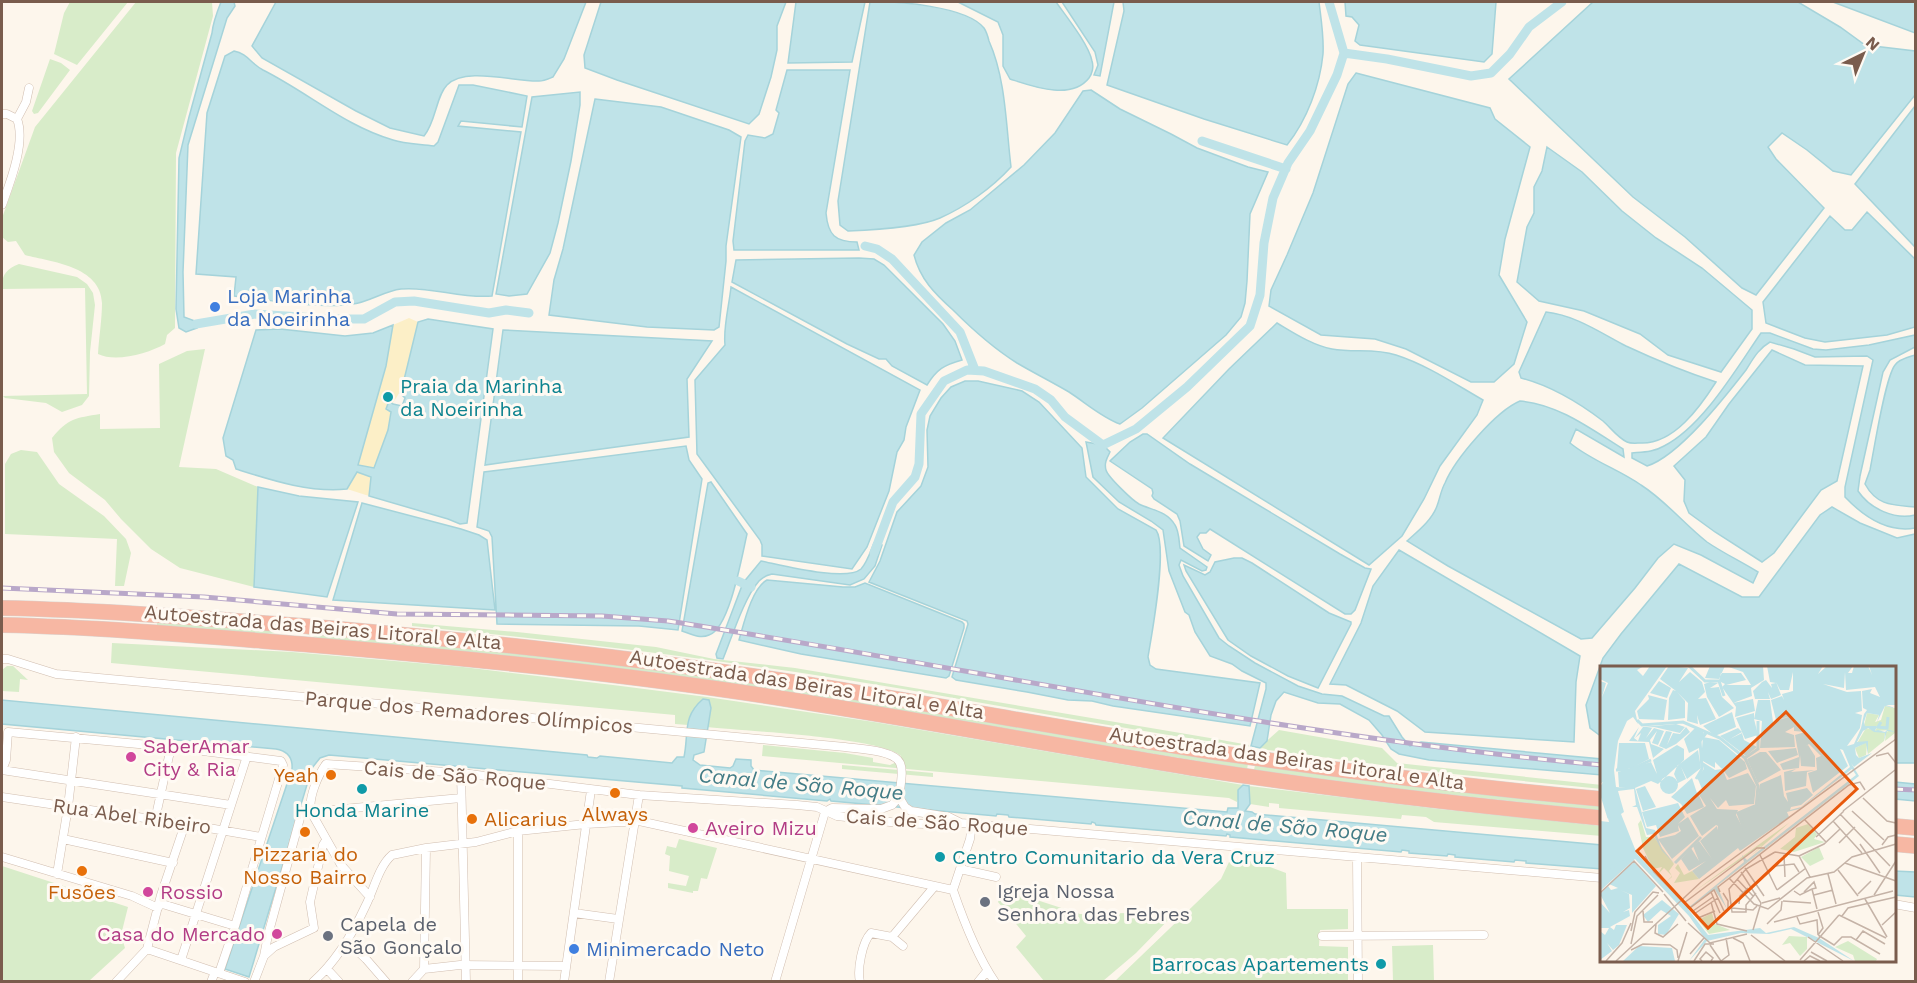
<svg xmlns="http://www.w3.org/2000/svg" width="1917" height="983" font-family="'Work Sans',sans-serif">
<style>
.green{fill:#d8ecc9}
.sand{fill:#fcefc7}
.water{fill:#bfe3e8;stroke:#a5d3da;stroke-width:1.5}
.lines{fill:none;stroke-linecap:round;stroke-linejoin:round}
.canal{stroke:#bfe3e8;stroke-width:9}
.street-casing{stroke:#d1beb0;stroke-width:9}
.highway-casing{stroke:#dad1cd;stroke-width:16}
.street{stroke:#fff;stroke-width:8}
.highway{stroke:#f7b7a3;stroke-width:15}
.rail-casing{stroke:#b9a8c9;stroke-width:5}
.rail{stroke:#fffaf3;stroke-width:3;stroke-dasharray:9;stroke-linecap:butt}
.shop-dot{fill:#3f7fe0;stroke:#fffaf3;stroke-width:2}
.culture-dot{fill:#0f9aa8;stroke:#fffaf3;stroke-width:2}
.hotel-dot{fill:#d1479c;stroke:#fffaf3;stroke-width:2}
.food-dot{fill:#e8710a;stroke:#fffaf3;stroke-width:2}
.worship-dot{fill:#6b7280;stroke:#fffaf3;stroke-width:2}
.labels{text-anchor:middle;stroke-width:6;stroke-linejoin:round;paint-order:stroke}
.shop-label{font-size:20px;fill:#366cbe;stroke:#fffaf3;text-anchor:start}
.culture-label{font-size:20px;fill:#0d838f;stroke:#fffaf3;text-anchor:start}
.street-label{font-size:20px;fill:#7a5c4d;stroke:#fffaf3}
.hotel-label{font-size:20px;fill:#b23c85;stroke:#fffaf3;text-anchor:start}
.food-label{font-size:20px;fill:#c56008;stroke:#fffaf3}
.worship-label{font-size:20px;fill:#5b616d;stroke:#fffaf3;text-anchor:start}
.water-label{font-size:21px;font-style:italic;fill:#437c86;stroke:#fffaf3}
.inset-river{fill:none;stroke:#bfe3e8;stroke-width:3}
.inset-road{fill:none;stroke:#c5b3a7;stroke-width:1.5}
.view{fill:#e8590c;fill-opacity:0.15;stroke:#e8590c;stroke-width:3}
.inset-edge{fill:none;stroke:#7a5c4d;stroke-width:3}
</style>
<rect width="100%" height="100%" fill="#fdf6ec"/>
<path class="green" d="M70 2H128L77 65 54 54 64 13Z
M136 2H212L213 16 176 153 175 328 167 335 165 344C149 353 116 363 98 354 99 337 102 319 102 303 101 266 51 262 25 255L16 241 8 242 2 237V218L35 127Z
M50 59 61 63 70 70 38 113 34 114 32 111Z
M19 264 77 277 87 284 93 293 95 305 90 352 89 396 82 405 62 412 46 403 5 398 3 396 87 394 85 288 2 289C1 276 6 269 19 264Z
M205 349 179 467 216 469 258 487 254 587 180 568 151 549 121 519 105 500 69 473 54 452 52 438C68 418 76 418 100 414V429L160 428 159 364 187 351Z
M21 450 37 452 59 484 104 516 126 539 131 553 124 586H115L117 539 5 534V464L11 454Z
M157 623 264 628 280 632 279 633 264 634 157 628Z
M412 623 517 632 656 647 714 659 795 668 1216 739 1249 745 1248 747C1133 731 1018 709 903 689 740 662 576 642 412 626Z
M306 634 485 649 705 675 1248 764 1247 769 1038 735 396 645 318 638Z
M112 643 292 652 463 667 613 685 707 697 874 722 1243 785 1238 790 1239 795 1237 802 1229 798 762 756 763 745 845 753 873 758V762L890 765 899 761 901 756C880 737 742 731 707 727L711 708 690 716 688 725 675 724V715L111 663Z
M7 666H13L28 680 20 679 19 692 2 691 3 678 2 677V670Z
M1279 730 1382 748 1397 763 1602 785V789L1443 773 1260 749 1261 746Z
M842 765 933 773V777L842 769Z
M1255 765 1602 806V811L1398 789 1254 770Z
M1249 786 1439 809 1602 826V836L1434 822 1426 817 1402 815 1401 819 1279 808V804L1269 803V807L1250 804Z
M679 839 717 848 707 879 701 878 698 891H693V893L668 888V883L686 886 689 876 669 871 670 856 665 854 667 846 676 848Z
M1240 859 1262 864 1286 873 1287 909H1348V929L1320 930 1319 946 1348 947V981L1114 982 1221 879 1229 862Z
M2 866 128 907 121 935 125 948 89 981H2Z
M1003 889 1080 914 1176 912 1136 953 1103 981H1044L1016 947 1026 936 998 902Z
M1433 945 1434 981H1393L1392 946Z"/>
<path class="sand" d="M409 318 418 322C412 347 408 394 386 409L391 412 388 430 374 468 358 465 386 366 393 325Z
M357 472 371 477 369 496 347 489Z"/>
<path class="water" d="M221 2H234L235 6 227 18 188 145 183 272 184 317 195 321 197 328 186 332 179 328 176 309 179 158 189 117 212 33C213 22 217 12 221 2Z
M276 2H586L564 59 553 77C548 79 544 81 539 81 515 82 465 66 447 85 436 96 436 122 424 136L390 128 356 111 262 58 252 46Z
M601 2H786L777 26V50L771 77 759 114 749 124 617 80 585 68 584 55Z
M796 2H865L852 62 788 63Z
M870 2C897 1 966 6 984 28 986 31 988 37 989 41 1006 79 1006 126 1011 167 992 188 965 207 940 218 917 228 873 230 848 231L840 225 838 201Z
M958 2H1056C1066 16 1089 45 1092 61 1094 67 1092 74 1089 78 1071 101 1032 86 1010 79L1003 66V35L998 22Z
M1062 2H1114L1100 76 1094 75 1098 65 1095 52Z
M1123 2H1319C1321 19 1324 36 1323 54 1320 85 1307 120 1287 145L1204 119 1107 85 1124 11Z
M1345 2H1496L1492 54 1484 62 1360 45 1355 41 1359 25 1352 17 1346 16Z
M1593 2H1798L1840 27 1865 45 1915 51V95L1851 175 1833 171 1807 150 1782 133 1768 147 1776 159 1824 208 1756 295 1742 288 1685 237 1633 197 1509 79Z
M1833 2H1915V33Z
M234 51C248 54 250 63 263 70 307 92 345 126 393 140 405 144 420 144 434 146L438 142 459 85H473L527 96 522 127 461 121 458 126 521 132 492 296C461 299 431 286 401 289 384 291 369 302 353 304 320 309 268 300 234 296L236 277 196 274 207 113 225 56Z
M787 70H850L826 213C828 235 835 242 857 242L859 250H734L733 241 745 141 748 135 765 138 773 134 779 113 776 110Z
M1356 73 1490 108 1495 119 1530 147 1505 239 1499 275 1527 322 1514 364 1494 382H1471L1406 349 1375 339 1321 335 1269 306 1271 290 1287 255 1313 193 1348 84Z
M1091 90 1120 109 1171 134 1197 148 1248 167 1268 172 1250 214 1247 281 1245 303 1241 317 1226 335 1142 408 1120 424C1101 417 1086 403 1069 392 1052 382 1034 373 1017 363 993 348 973 330 953 310 935 294 920 279 914 255L922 242 946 223 970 210 1024 165 1055 133 1083 91Z
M580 92V105L571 161 558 223 550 253 527 294 509 296 496 294 532 97Z
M595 99 661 107 729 130 741 137 726 246V261L719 327 714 330 647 327 549 315 554 280 563 249Z
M1915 106V247L1855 184Z
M1547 147 1582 172 1622 211 1656 238 1702 268 1752 310V329L1721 372 1668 355 1640 334 1584 311 1539 301 1517 282 1527 227 1534 213V187L1542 171Z
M1867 212 1915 259V327L1887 335 1825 342 1805 338 1766 323 1763 302 1830 216 1845 230H1852Z
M859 258 874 259 884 265 943 324 955 341 962 360C944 365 937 369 927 385L892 366 886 359H879L847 344 732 282 736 260Z
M731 287 920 390 906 427 904 440 897 452 889 491 867 547 852 569 762 556V545L760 540 697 454 695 380 725 345C723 328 729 306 731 287Z
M1546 312C1575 315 1601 333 1626 346 1656 360 1685 372 1716 382 1700 407 1674 444 1641 443 1637 443 1631 444 1627 442 1618 438 1610 427 1603 421 1578 402 1552 386 1521 378L1519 372Z
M428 319 493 329 467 523 460 524 448 519 369 496 371 477 357 472 347 489C310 493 271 480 236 469L233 460 226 456 223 438 256 330 280 329 345 336 373 333 393 325 386 366 358 465 374 468 388 430 391 412 386 409 389 401 393 404 402 406 405 398 400 393 403 384 418 322Z
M1277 323C1294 333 1312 345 1332 349 1353 353 1375 348 1396 355 1427 365 1455 384 1483 400L1477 415 1440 466 1424 499 1402 536 1369 565 1163 438 1229 369Z
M503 330 712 341 687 379 689 437 485 465Z
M1761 333H1770L1813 349 1826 350 1869 345 1915 335V347L1890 360 1883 372 1860 476 1858 491C1870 509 1895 520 1915 515V528C1887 533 1864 517 1845 497V487L1873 360 1867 356 1815 357 1794 349 1770 342C1758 349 1753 359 1746 370 1725 397 1679 456 1647 466L1632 458V453C1643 452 1654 452 1664 446 1703 426 1736 369 1761 333Z
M1772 350 1805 365 1863 366 1837 481 1821 490 1774 553 1762 562 1715 532 1689 513 1684 501 1685 480 1674 466 1706 437 1729 404Z
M1915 355H1916L1915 507C1893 505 1877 506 1865 484L1870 470C1874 450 1885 378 1895 365 1899 359 1909 357 1915 355Z
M965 381H978L1022 391 1039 402 1082 448 1086 477 1118 509 1156 530C1168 547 1152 633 1148 657L1150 665 1156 669 1260 683 1250 726 1113 706 1092 701 1068 700 1027 692 956 680 952 677 968 624 967 621 869 582 880 561 897 512 921 486 928 467 927 430 930 416 941 398 951 387Z
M1520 401C1558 404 1591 429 1623 449L1624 457 1576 429 1570 443C1592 461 1618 469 1641 485 1666 501 1684 524 1707 542 1723 553 1742 562 1758 572L1753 583 1701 555 1674 544 1658 558 1635 588 1592 638 1581 639 1448 566 1407 541C1418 531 1432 520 1437 506 1440 498 1441 490 1445 483 1455 459 1496 411 1520 401Z
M1143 434H1147L1190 464 1340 554 1365 568 1371 569 1355 610 1351 614H1345L1210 529 1206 533H1200L1197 537 1203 549 1211 555 1208 561 1184 546 1180 521 1177 514 1154 499 1152 496 1153 493 1152 489 1110 461 1130 442Z
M1086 442 1103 445 1110 452C1107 458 1104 463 1106 470 1108 477 1132 500 1139 504 1151 510 1167 511 1175 525 1179 531 1179 541 1180 548L1207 567 1206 570 1202 571 1181 560 1179 565 1183 576 1219 638 1229 646 1255 663 1298 686 1322 694 1342 696 1384 716H1389L1402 737 1410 746 1421 742 1602 759V775L1429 760 1399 754 1391 749 1382 735 1369 720 1340 704 1318 703 1284 692 1276 701 1271 715 1267 741 1260 748 1251 746 1266 689V683L1242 671 1232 664 1210 656 1195 632 1189 615 1185 612 1169 571 1163 530 1151 521 1119 502 1093 477Z
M686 446 689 460 702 479 678 630 639 626 497 624 492 537 489 531 477 527 484 472Z
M711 482 747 534C742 555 730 628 709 635 700 639 691 634 682 631L708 483Z
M258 487 299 496 358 502 327 597 254 587Z
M362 503 461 529 479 535 487 540 495 610 333 600Z
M1832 507 1860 523 1897 538 1915 534V763H1895L1894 668H1602V737L1590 728 1586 705 1603 658 1621 634 1679 564 1742 597H1759L1820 515Z
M874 543 882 545 875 566 864 579 850 585 772 574C767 575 763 577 759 581 744 598 732 637 723 659L717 658 716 654 743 583 761 561C781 565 846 582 861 569 867 563 871 550 874 543Z
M1399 550 1580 656 1576 682 1574 742 1425 732 1397 711 1346 685 1330 684 1361 623 1373 586Z
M1234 558H1242L1252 563 1329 613 1351 622V624L1318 688 1288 676 1251 656 1228 640 1186 571 1184 565 1205 575 1210 572 1215 562Z
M767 580 843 587H855L865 583 962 622 964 624V628L949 676 946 678 801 654 739 640C744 623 752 588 767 580Z
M703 699 709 700 711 708 704 752 694 755 693 760 700 765 730 768 733 766 736 759 751 760V766L754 770 1227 812 1228 808H1238V790L1243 785 1249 786 1250 804 1245 811 1252 812 1255 814 1602 845V869L1526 863V861L1515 860 1514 862 1455 857V855L1448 854 1447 856 1409 853V851L1402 850 1401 852 1230 837V835L1227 834 1226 836 1096 825 1095 823 1092 822 1091 824 1009 817 1008 815 997 814 996 816 831 801 830 799 827 801 682 788V786L329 755 320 758 312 768 249 977 225 969 292 769C293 757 287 751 276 749L2 724V700L587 755 588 757 597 758 600 756 672 763 677 757H684C689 733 682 717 703 699Z
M1895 782 1915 784V801L1895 799Z
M1894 871 1915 872V897L1895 895Z"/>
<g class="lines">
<path class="canal" d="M1344 53 1387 59 1471 76 1491 73 1510 54 1529 27 1562 2
M1202 141 1286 169
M865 246 877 249 892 259 960 332 975 370
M196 324 255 314 331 319H364L395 302 414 301 489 313 506 310 529 313
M1099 457 1103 445 1136 429 1187 387 1250 326 1260 295 1264 243 1273 198 1288 163 1310 131 1337 75 1344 53 1329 2
M874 553 893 502 915 477 919 464 921 414 944 381 967 370 984 371 1035 389 1051 400 1065 417 1103 445
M738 581 751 587"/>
<g class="street-casing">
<path id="street" d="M2 114H7L17 119
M2 205C10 183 26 142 17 119L26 102 29 88
M2 659H8L56 674 845 747C859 749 894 750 900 763 904 771 900 788 899 797
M2 770 6 760 8 732 171 747 281 761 283 765 282 769 235 926 219 973
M2 770 231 805
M461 773 466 982
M2 797 185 824 261 837
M899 797 905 807 911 811 949 817 961 823
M825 812 832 808 881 809 892 805 899 797
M155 820 171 747
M63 839 173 863
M2 857 132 896 158 908
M1357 857 1358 982
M960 869 996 877
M57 874 68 807 76 737
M953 890C963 919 977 956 995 982
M953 890 970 839 972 824
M370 897 341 865 311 812C308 798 318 775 326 764L461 773 639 795 797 805 817 807 837 816 899 823 950 825 961 823 1602 878
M159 903 235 926
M1894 904 1916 908
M574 913 618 919
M1322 936 1484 935
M892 937 934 887
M347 941 366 959 386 982
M147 949 245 982
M264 956 274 947 314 928 310 902 323 845 326 840
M181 960 247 756
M327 969 339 982
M424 969 426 848
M116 982 147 949 161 895 185 824
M211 982 215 972
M254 982 264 956 268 935 302 811 311 812 461 798
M313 982C337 961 353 933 366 905 374 889 379 866 392 855L426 848 476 842 518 831 586 824 639 821 953 890
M412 982 424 969 460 965 566 966
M518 982V831
M564 982 591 790
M609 982 639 795
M775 982 825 812
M860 982C857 970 862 942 871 933L892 937 903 946
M978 982 987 971"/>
</g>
<g class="highway-casing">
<path id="highway" d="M2 608C107 610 212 619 317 627 476 641 634 657 792 682 928 703 1064 729 1200 750 1333 770 1468 787 1602 799
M2 625C101 627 201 636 301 644 465 658 629 674 792 700 925 721 1058 746 1192 768 1328 789 1465 805 1602 818
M1894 826 1916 828
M1894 844 1916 846"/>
</g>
<use href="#street" class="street"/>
<use href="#highway" class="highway"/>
<g class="rail-casing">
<path id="rail" d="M2 588 204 597 397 614 602 616 668 621C979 669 1288 737 1602 765
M1894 789 1916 790"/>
</g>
<use href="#rail" class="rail"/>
</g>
<g class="shop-dot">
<circle cx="215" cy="307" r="6"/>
<circle cx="574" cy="949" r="6"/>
</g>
<g class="culture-dot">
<circle cx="388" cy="397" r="6"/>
<circle cx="362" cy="789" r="6"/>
<circle cx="940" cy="857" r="6"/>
<circle cx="1381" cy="964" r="6"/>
</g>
<g class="hotel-dot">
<circle cx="131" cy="757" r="6"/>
<circle cx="693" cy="828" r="6"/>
<circle cx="148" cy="892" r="6"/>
<circle cx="277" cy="934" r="6"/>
</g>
<g class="food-dot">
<circle cx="331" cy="775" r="6"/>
<circle cx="615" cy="793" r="6"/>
<circle cx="472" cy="819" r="6"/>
<circle cx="305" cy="832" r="6"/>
<circle cx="82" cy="871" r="6"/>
</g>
<g class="worship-dot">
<circle cx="985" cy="902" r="6"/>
<circle cx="328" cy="936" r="6"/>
</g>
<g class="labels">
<g class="shop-label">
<text x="227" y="303">Loja Marinha<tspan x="227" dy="23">da Noeirinha</tspan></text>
<text x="586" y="956">Minimercado Neto</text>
</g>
<g class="culture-label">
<text x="400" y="393">Praia da Marinha<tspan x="400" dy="23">da Noeirinha</tspan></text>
<text x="362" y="817" text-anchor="middle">Honda Marine</text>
<text x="952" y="864">Centro Comunitario da Vera Cruz</text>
<text x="1369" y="971" text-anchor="end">Barrocas Apartements</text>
</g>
<g class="street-label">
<text transform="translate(323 627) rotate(5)" y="7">Autoestrada das Beiras Litoral e Alta</text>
<text transform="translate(807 684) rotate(9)" y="7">Autoestrada das Beiras Litoral e Alta</text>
<text transform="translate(469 712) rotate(5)" y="7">Parque dos Remadores Olímpicos</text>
<text transform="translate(1287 758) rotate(8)" y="7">Autoestrada das Beiras Litoral e Alta</text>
<text transform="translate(455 775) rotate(5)" y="7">Cais de São Roque</text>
<text transform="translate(132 816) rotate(8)" y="7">Rua Abel Ribeiro</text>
<text transform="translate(937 822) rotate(4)" y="7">Cais de São Roque</text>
</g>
<g class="hotel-label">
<text x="143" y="753">SaberAmar<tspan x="143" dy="23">City &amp; Ria</tspan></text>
<text x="705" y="835">Aveiro Mizu</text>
<text x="160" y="899">Rossio</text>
<text x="265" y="941" text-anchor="end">Casa do Mercado</text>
</g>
<g class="food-label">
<text x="319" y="782" text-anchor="end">Yeah</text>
<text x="615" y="821">Always</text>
<text x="484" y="826" text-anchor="start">Alicarius</text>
<text x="305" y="861">Pizzaria do<tspan x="305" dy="23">Nosso Bairro</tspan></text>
<text x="82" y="899">Fusões</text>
</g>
<g class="worship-label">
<text x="997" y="898">Igreja Nossa<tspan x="997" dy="23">Senhora das Febres</tspan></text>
<text x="340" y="931">Capela de<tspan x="340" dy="23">São Gonçalo</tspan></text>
</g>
<g class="water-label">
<text transform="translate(801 784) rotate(5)" y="7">Canal de São Roque</text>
<text transform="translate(1285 826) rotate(5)" y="7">Canal de São Roque</text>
</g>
</g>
<g transform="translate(1600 666)">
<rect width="296" height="296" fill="#fdf6ec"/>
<path d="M285 40 295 42V67L285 75 286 66 291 64 275 65 278 60H264L267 47 279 49 275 56 281 54ZM266 62 285 67 284 75 268 88 267 79 266 89 259 92 255 82 263 78 256 79ZM41 154 46 171H54L74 198 69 205 72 210V211L66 216 72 210 64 202 58 208 62 201 53 203 43 182 38 158ZM190 156 151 190 162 179 92 227ZM208 158 217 168 214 173 225 176 194 186 180 183 195 171 196 162ZM219 181 224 193 210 200 201 191ZM78 198 84 209 92 205 99 213 74 217 80 207 75 202ZM112 247 115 258 130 264 109 268 98 254ZM189 270 207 271V283L200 290 190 277 182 279ZM248 275 277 293 276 295H255L253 289 235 281Z" fill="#d8ecc9"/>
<path d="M0 0H44L37 4 43 10 50 0H67L35 45 38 58 33 51 27 55 18 75 14 104 16 121 26 122 19 121 18 106 51 96 57 108 53 94 77 79 84 83V94L58 118 51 115 35 122 46 162 55 164 62 183 75 198 62 185 53 168 47 169 37 141H32L36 139 34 123 18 125 24 146 21 148 37 188 88 242 144 196 142 189 147 194 256 109 252 103 199 143 187 146 189 151 140 185 138 182 99 213 92 205 106 195 89 205 81 193 91 182 99 195 93 180 99 175 112 193 100 175 117 160 118 164V160L116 159 102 170 100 167 90 150 106 140 98 127 104 141 87 148 81 138 71 131 92 112 97 127 102 123 97 111 104 103 101 95 115 104 122 103 115 96V102L101 94 103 71 119 74 145 96 147 103 129 112 123 104 127 114 148 107 156 120 154 138 129 140 126 134 118 142 110 132 117 143 138 144 136 149 144 164 139 147 156 140 160 118 181 109 184 130 188 136 186 127 207 122 213 129 201 139 191 141 190 144 201 141 250 101 243 84 240 83 248 100 213 127 208 107 217 104 216 92 221 90 209 78 206 80 208 79 215 90V101L201 100 200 89 199 102 183 104 180 98 199 91 195 69 205 66 194 65V61L185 66 194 69 195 81 160 82 162 55 154 53 158 69 145 73 136 52 154 47V53L158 34H170L173 56 191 50 176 54 171 34 182 30 184 34 182 28 193 25V6L189 24H180L176 16 181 29 171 33 168 26 170 33H155L153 25 162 16 166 14 172 22 171 18 176 17 170 16 167 0H223L218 8 227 0H253L248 7H252L254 0H268L272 9 269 0H295V39H286L295 42 285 40 277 56 279 49 267 47 264 56 265 60H277L275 65 278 64 285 66 287 64H290L295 66 287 65 284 75 285 67 274 66 268 62 263 65 257 76 268 75V88L266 77 255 82 256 89 259 92 272 87 254 101 251 97 259 110 117 220 127 243 115 224 88 243 108 269 160 262 166 267 194 261 219 272 254 295 191 263 169 268 141 267 107 275 89 295 105 273 89 250 35 193 0 225V155L9 156 0 121 3 116 0 118V15L6 17 2 31 8 17 0 13ZM245 6 246 24 275 21 280 31 270 27 272 23 262 25 263 42 267 44 264 48 261 62 254 78 247 80 260 62 262 49 255 47 262 45 261 25 247 26 223 18 244 22ZM69 0 88 2 79 16 90 6 102 16 105 26 98 33 106 32 116 53 100 59 97 49 98 58 87 55 88 37 77 26 85 35V52L68 54 69 32 73 24 76 25 60 13ZM110 0H125L119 13 105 12ZM126 0H163L164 14 151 22 152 30 133 37 153 33 155 45 135 51 136 41 122 21 125 18 119 15 121 7H141L146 14 126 19H151L143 6ZM59 15 71 22 67 32 50 27ZM110 16 118 17 110 22 119 21 122 31 134 42 119 51 107 31 104 18ZM48 29 67 34 64 54 39 53 37 45 49 33ZM132 46 136 61 115 70 103 60ZM76 58 85 61 80 67 54 61 47 62H52L46 72 54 62 64 65 58 79 52 77 57 65 50 74 51 78 64 83 53 92 49 76 29 75 39 61 34 72 38 75 41 67 35 72 43 61ZM86 61 90 66 76 78 66 83 59 80 66 65 72 66 67 79 73 67 80 68ZM96 61 104 67 99 82 89 87 84 73ZM138 62 142 66 130 73 142 67 144 74 157 81 146 90 120 70ZM19 77H45L49 93 30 103H17ZM196 82 198 89 177 97 168 85ZM98 84 101 102 87 113 81 101 86 113 78 117 74 108 77 100ZM160 86H166L181 104 158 117 147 93ZM196 103 191 106 215 104 207 106 206 120 185 125 184 106ZM60 119a9 9 0 1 1 18 0a9 9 0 1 1-18 0ZM45 120 56 141 43 145 36 123ZM78 137 85 151 78 158 88 151 99 170 72 193 58 173 75 169 81 165 78 159 79 165 60 171 56 159 47 161 42 146ZM34 196 56 220 32 247V229L20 224 29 228 30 242 23 246 29 244 30 250 10 261 14 264 16 259H27L19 279 13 284 7 277 12 285 0 294V265L5 269 9 262H0V236L10 247 0 228 8 220 11 224 18 222 9 218ZM62 234 79 248 66 269 58 268V259L71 250 61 244 48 256 43 249ZM39 280 72 282 75 295H23Z" fill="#bfe3e8" fill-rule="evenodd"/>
<path class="inset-river" d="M89 0 105 15H119L124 30M37 54 42 59 83 56 120 72 145 92 158 120 156 142M281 56 278 61 287 62 288 51M145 92 158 83V55M16 104H29L51 94M96 113 102 103 100 75 106 67M0 123 9 152M145 166 138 147 155 140M75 197 101 171M7 202 27 195"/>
<path class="inset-road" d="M276 90 288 87 296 97M263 132 287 155 296 157M243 145 295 104M252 145 284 174M240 148 290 200M205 154 226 176M233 155 262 187M216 171 244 145M239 177 255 161M260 178 280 207M282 179 288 171 296 169M175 186 199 190 210 211M160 189 177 224M184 189 185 211M45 190 54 206 90 243M199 190 224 178 240 163M245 197 296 215M175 200 194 198 199 206M145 202 164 230M238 204 258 230M141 206 161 237 153 264M228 208 236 238M129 212 154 238 168 243 207 212 234 206 252 191 296 178M137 213 153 230M212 223 217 243M177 224 206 202M194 225 200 229 212 223M111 226 120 247M120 226 118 221 249 119 260 116 265 124M204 226 214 216 216 222 212 223M0 227 34 195 63 226M123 227 128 235V244M156 227 146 239V246H132L129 223 146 203 175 186M64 228 86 255M258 228 271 215M214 229 233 224M274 229 296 195M265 233 287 271M183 235 211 237M111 236 117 258 147 265M84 237 157 182H165M162 237 180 232M139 238 140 230 148 222M132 242 153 244 157 240M43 245 44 256H53M93 245 113 231M115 245 98 252 90 242 114 224 124 245M218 246 223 262 218 269M94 248 118 232M239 249 286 272M242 250 248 242 296 231M197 251 200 258 217 254 218 269M174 256 293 225M88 257 110 277 147 268M56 258 55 267 63 271 78 258M167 258 181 244 182 235M282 259 296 246M31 265 35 246 53 226 59 227M151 269 185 295M218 269 234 279 242 271H251L280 288M208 271 243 295M133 272 143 277 150 295M256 274 263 265 285 278M31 278 37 250 58 229M110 279 121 295M31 284 43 278 70 279 77 284 78 292M211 286 227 295M90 288 104 272M200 294 239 249M6 295 22 277 31 257M16 295 101 216 296 73M78 295 87 266M94 295 105 278H114M102 295 100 293 106 286 113 292 111 295M121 295 129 289 126 272M204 295 210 290 220 295"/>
<path class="view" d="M186 46 257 123 108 262 37 185Z"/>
<rect width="296" height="296" class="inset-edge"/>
</g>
<rect width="1917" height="983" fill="none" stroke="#7a5c4d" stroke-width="6"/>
<g transform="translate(1863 54) rotate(43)" stroke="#fffaf3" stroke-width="4.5" paint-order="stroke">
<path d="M0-4.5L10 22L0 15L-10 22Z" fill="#7a5c4d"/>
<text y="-9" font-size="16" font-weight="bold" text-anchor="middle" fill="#7a5c4d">N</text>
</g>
</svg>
